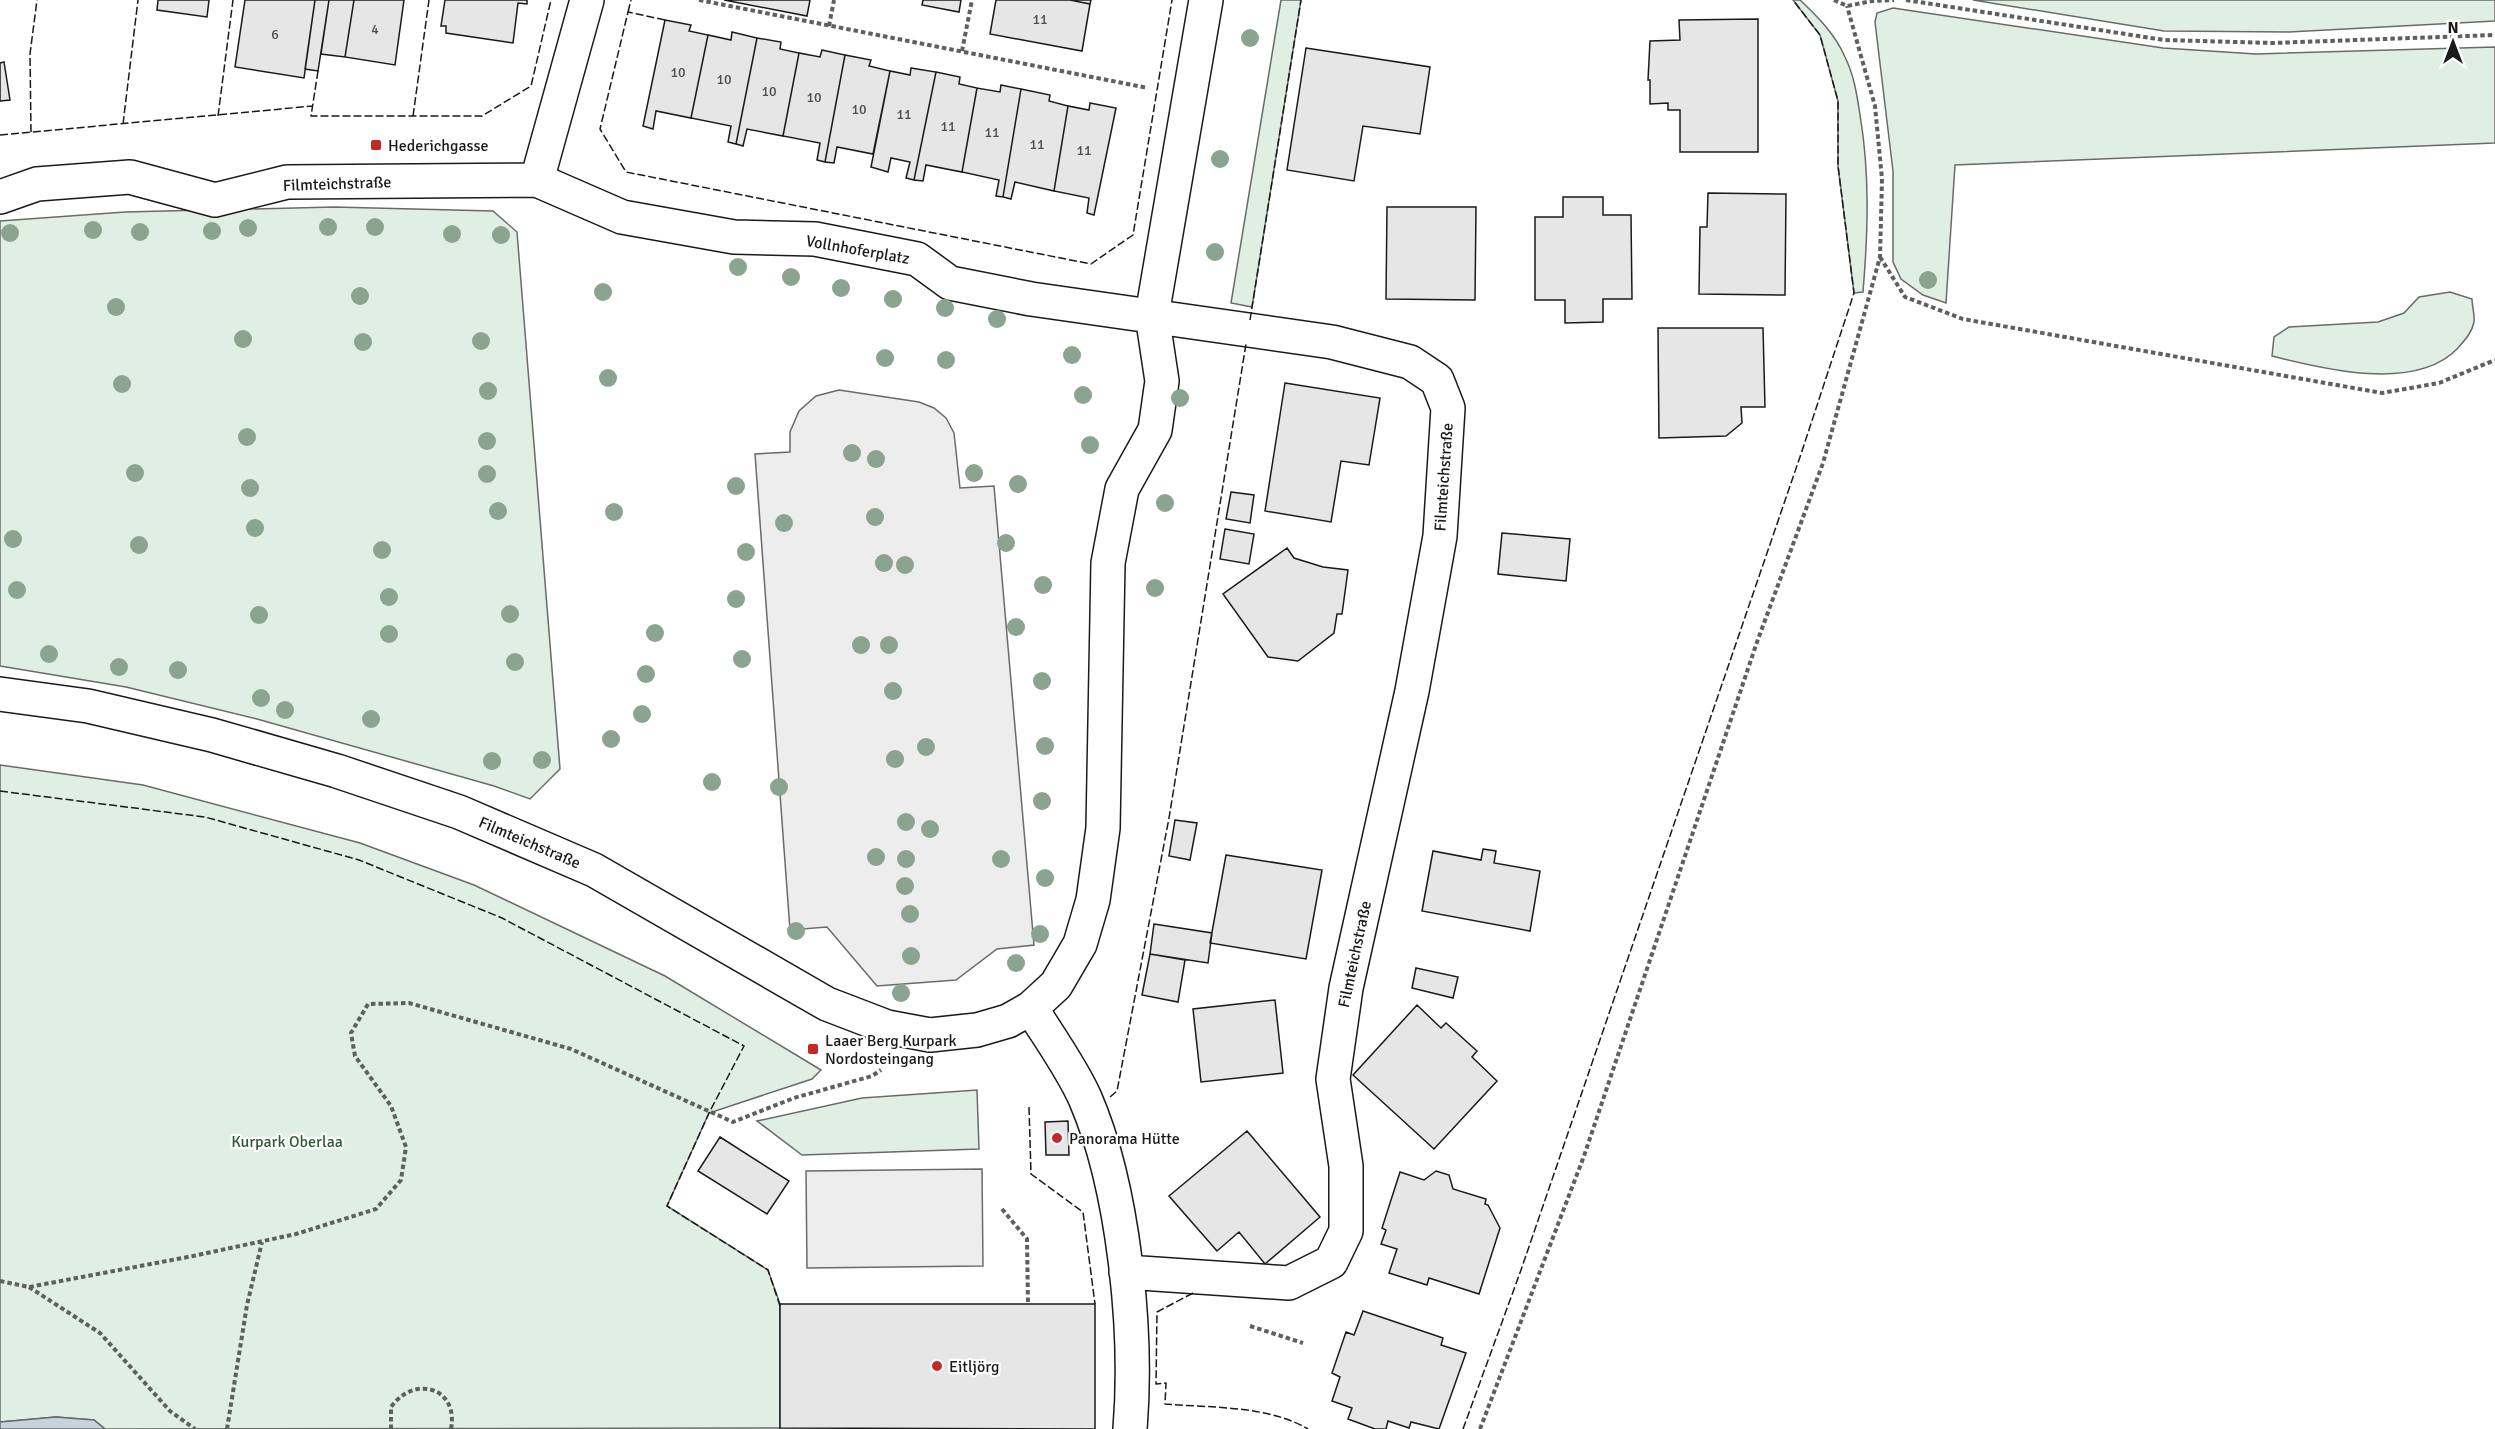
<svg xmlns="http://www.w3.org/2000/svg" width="2495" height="1429" font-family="Signika,sans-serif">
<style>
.green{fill:#e0efe3;stroke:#6a6a6a;stroke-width:1.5}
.parking{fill:#ededed;stroke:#6a6a6a;stroke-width:1.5}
.water{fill:#c6d2dc;stroke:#6a6a6a;stroke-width:1.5}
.building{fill:#e6e6e6;stroke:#1a1a1a;stroke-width:1.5}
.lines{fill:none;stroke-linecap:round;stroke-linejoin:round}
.minor-casing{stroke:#1a1a1a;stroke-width:36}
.path{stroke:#5f5f5f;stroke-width:4;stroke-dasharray:4.5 3;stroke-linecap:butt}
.minor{stroke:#fff;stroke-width:33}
.fence{stroke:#1a1a1a;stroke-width:1.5;stroke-dasharray:8 3;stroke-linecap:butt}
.tree{fill:#8aa48f}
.poi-dot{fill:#c62828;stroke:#fff;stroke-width:2}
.labels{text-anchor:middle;stroke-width:4.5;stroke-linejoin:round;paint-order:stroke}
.number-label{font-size:14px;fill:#4d4d4d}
.poi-label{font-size:16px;fill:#1a1a1a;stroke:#fff;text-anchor:start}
.street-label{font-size:16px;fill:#1a1a1a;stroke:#fff}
.park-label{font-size:16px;fill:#2b5a34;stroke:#fff}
</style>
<rect width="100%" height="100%" fill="#fff"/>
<path class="green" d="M1281 0H1301L1252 307 1231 303Z
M1793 0H1800C1818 17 1835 34 1845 57 1854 75 1857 95 1860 115 1870 174 1868 232 1863 292L1854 293 1838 166V101L1820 35Z
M1973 0H2495V21L2289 32 2164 31Z
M1893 8 2163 48 2256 54 2495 47V143L1955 165 1946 303 1923 295 1901 279 1893 262V171L1875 22 1877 13Z
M334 207 493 211 517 232 560 769 530 799 494 786 257 719 126 687 0 666V221L125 212Z
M2450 292 2472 299C2472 306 2475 315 2474 322 2472 333 2464 341 2457 349 2415 392 2323 369 2272 356L2274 337 2289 327 2378 322 2404 313 2419 297Z
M0 765 143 785 360 843 474 885 665 976 821 1070 812 1079 709 1113 667 1206 768 1270 780 1304V1428L105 1429 94 1420 56 1417 0 1422Z
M977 1090 979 1149 802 1155 757 1121 862 1098Z"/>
<path class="parking" d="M839 390 919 402 934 408 946 418 954 433 960 488 994 486 1034 945 997 949 956 980 877 986 827 927 790 930 755 454 790 452V432L799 411 816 396Z
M982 1169 983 1266 807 1268 806 1171Z"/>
<path class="water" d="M56 1417 94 1420 105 1429H0V1422Z"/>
<path class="building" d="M158 0H209L207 17 157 10Z
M245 0H315L304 78 235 67Z
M315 0H329L318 71 305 69Z
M329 0H354L345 57 321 54Z
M354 0H404L395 65 345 57Z
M445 0H527V4L518 3 513 43 446 33V26H441Z
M724 0H810L807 16Z
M923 0H961L959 12 922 5Z
M996 0H1070L1090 4 1082 51 990 34Z
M1070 0H1091L1090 4Z
M1758 19V152H1680V110H1668V103L1650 104V80H1648L1650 41 1680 40 1679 20Z
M665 20 691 25 689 31 708 35 691 118 656 111 653 129 643 126Z
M732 32 757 38 736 144 728 142 731 126 691 118 708 35 731 40Z
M757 38 781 42 780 49 799 53 783 136 747 129 743 146 736 144Z
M1306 48 1430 67 1420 134 1363 126 1354 181 1287 170Z
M822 50 845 55 825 162 817 160 820 143 783 136 799 53 820 57Z
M845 55 871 60 869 66 890 71 873 154 837 147 834 163 825 162Z
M4 62 10 100 0 101V63Z
M911 68 936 72 914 180 906 178 910 162 891 158 888 172 871 167 890 71 910 75Z
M936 72 960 77 959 84 977 88 962 172 926 165 923 181 914 180Z
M1001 85 1021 89 1003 197 996 196 999 180 962 172 977 88 1000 92Z
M1021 89 1050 95 1049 101 1068 106 1054 191 1015 182 1011 199 1003 197Z
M1090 103 1116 108 1094 215 1087 213 1089 198 1054 191 1068 106 1089 110Z
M1708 193 1786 194 1785 295 1699 294 1700 227H1707Z
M1563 197H1603V215H1631L1632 299H1603V322L1565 323V300H1535V217H1563Z
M1387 207H1476L1475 300 1386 299Z
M1658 328H1763L1765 407H1741L1742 423 1726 436 1659 438Z
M1285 383 1380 398 1369 465 1341 461 1331 522 1265 511Z
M1231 492 1254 495 1250 523 1226 519Z
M1225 529 1254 534 1249 564 1220 559Z
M1502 533 1570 539 1566 581 1498 574Z
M1287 548 1294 558 1323 567 1348 570 1342 614H1337L1334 633 1298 661 1268 657 1223 594Z
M1175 820 1197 823 1190 860 1169 856Z
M1483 849 1496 851 1494 863 1540 871 1530 931 1422 911 1433 851 1481 860Z
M1226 855 1322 870 1306 959 1210 943Z
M1154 924 1212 933 1208 963 1150 954Z
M1150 954 1185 960 1178 1002 1142 995Z
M1416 968 1458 977 1453 998 1412 988Z
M1275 1000 1283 1073 1201 1082 1193 1009Z
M1417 1005 1441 1028 1446 1023 1477 1051 1472 1057 1497 1081 1434 1149 1353 1075Z
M1068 1121 1069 1155H1046L1045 1122Z
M1247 1131 1320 1217 1265 1264 1239 1232 1217 1251 1169 1196Z
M720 1137 789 1181 767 1214 698 1171Z
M1436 1171 1449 1175 1453 1189 1486 1199 1485 1204 1488 1205 1500 1228 1479 1294 1429 1278 1427 1285 1389 1273 1397 1249 1381 1244 1386 1230 1382 1228 1400 1172 1424 1180Z
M780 1304H1095V1429L780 1428Z
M1363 1311 1443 1338 1441 1345 1466 1353 1439 1429 1411 1422 1409 1428 1388 1421 1386 1429H1375L1348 1419 1352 1408 1332 1401 1340 1377 1332 1373 1346 1332 1354 1335Z"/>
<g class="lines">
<g class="minor-casing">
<path id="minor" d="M537 180 587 0
M0 197 37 184 130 177 215 200 287 182 537 180 622 217 734 237 815 239 917 259 950 283 1031 299 1332 342 1410 362 1437 380 1448 408 1440 536 1412 691 1346 988 1333 1079 1346 1166V1231L1331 1262 1289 1283 1126 1272
M0 694 88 706 212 735 337 771 459 812 594 870 827 1004 887 1027 930 1035 977 1030 1008 1021 1031 1008 1056 985 1080 944 1093 900 1103 828 1108 563 1122 489 1155 430 1162 381 1152 315 1206 0
M1031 1008C1049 1037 1071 1067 1085 1098 1124 1188 1138 1331 1130 1429"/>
</g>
<path class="path" d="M699 0 1148 88
M1834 0 1847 6 1872 1 1894 0
M1906 0 2164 40 2273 43 2495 35
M829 26 834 0
M962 51 972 0
M1880 257 1905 297 1963 319 2382 393 2439 383 2495 360
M1002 1209 1027 1239 1028 1304
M0 1281 29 1287 193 1256 296 1234 376 1209 401 1180 406 1147 391 1106 355 1056 351 1033 368 1004 409 1003 571 1049 733 1122 794 1098 872 1076 881 1070
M29 1287 100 1333 170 1411 195 1429
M1250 1326 1303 1343
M227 1429 247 1305 262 1242
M391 1429V1407C415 1374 459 1388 451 1429
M1480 1429 1584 1156 1757 642 1823 463 1880 257 1882 179 1875 106 1847 6"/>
<use href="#minor" class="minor"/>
<path class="fence" d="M628 12 631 0
M665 20 628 12 600 129 626 172 1091 264 1133 235 1172 0
M318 71 311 116H482L531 86 551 0
M218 116 233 0
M413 116 429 0
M123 124 138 0
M31 132 30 54 37 0
M0 135 313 106
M1250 320 1301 0
M0 791 205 817 359 860 502 918 744 1046 709 1113 667 1206 768 1270 780 1306
M1110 1097 1117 1091 1169 818 1246 344
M1029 1107 1031 1174 1083 1212 1095 1304
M1193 1293 1157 1312 1156 1384 1166 1383 1165 1404C1211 1408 1267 1405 1308 1429
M1463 1429 1521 1270 1801 454 1854 293 1838 166V101L1820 35 1793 0"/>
</g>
<g class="tree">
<circle cx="1250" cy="38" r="9"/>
<circle cx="1220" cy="159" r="9"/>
<circle cx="328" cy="227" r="9"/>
<circle cx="375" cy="227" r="9"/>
<circle cx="248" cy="228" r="9"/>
<circle cx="93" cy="230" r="9"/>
<circle cx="212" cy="231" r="9"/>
<circle cx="140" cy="232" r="9"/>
<circle cx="10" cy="233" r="9"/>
<circle cx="452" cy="234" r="9"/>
<circle cx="501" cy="235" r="9"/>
<circle cx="1215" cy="252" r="9"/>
<circle cx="738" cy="267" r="9"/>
<circle cx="791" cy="277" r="9"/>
<circle cx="1928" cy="280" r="9"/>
<circle cx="841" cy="288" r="9"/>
<circle cx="603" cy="292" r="9"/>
<circle cx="360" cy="296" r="9"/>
<circle cx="893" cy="299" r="9"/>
<circle cx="116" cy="307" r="9"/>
<circle cx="945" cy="308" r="9"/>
<circle cx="997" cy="319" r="9"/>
<circle cx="243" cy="339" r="9"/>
<circle cx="481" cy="341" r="9"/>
<circle cx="363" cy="342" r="9"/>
<circle cx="1072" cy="355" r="9"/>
<circle cx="885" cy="358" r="9"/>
<circle cx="946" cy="360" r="9"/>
<circle cx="608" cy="378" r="9"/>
<circle cx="122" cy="384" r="9"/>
<circle cx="488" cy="391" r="9"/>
<circle cx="1083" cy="395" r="9"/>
<circle cx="1180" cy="398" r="9"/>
<circle cx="247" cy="437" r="9"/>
<circle cx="487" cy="441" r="9"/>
<circle cx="1090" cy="445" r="9"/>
<circle cx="852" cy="453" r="9"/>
<circle cx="876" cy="459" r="9"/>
<circle cx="135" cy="473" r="9"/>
<circle cx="974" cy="473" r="9"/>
<circle cx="487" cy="474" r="9"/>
<circle cx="1018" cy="484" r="9"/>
<circle cx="736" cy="486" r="9"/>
<circle cx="250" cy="488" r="9"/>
<circle cx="1165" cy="503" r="9"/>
<circle cx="498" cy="511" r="9"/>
<circle cx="614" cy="512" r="9"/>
<circle cx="875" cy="517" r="9"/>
<circle cx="784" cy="523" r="9"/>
<circle cx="255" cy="528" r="9"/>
<circle cx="13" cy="539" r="9"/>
<circle cx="1006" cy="543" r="9"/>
<circle cx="139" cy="545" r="9"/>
<circle cx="382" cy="550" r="9"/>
<circle cx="746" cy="552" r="9"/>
<circle cx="884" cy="563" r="9"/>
<circle cx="905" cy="565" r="9"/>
<circle cx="1043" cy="585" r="9"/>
<circle cx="1155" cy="588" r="9"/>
<circle cx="17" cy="590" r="9"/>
<circle cx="389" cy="597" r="9"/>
<circle cx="736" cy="599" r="9"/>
<circle cx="510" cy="614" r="9"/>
<circle cx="259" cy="615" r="9"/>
<circle cx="1016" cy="627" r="9"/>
<circle cx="655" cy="633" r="9"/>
<circle cx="389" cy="634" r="9"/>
<circle cx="861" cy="645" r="9"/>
<circle cx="889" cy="645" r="9"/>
<circle cx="49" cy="654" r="9"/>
<circle cx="742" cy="659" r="9"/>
<circle cx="515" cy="662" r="9"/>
<circle cx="119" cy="667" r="9"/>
<circle cx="178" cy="670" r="9"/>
<circle cx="646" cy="674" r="9"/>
<circle cx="1042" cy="681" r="9"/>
<circle cx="893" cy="691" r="9"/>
<circle cx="261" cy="698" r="9"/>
<circle cx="285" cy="710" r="9"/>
<circle cx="642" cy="714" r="9"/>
<circle cx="371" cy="719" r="9"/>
<circle cx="611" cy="739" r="9"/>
<circle cx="1045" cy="746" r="9"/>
<circle cx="926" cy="747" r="9"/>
<circle cx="895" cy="759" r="9"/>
<circle cx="542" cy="760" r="9"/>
<circle cx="492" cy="761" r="9"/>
<circle cx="712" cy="782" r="9"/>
<circle cx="779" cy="787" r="9"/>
<circle cx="1042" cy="801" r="9"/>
<circle cx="906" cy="822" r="9"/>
<circle cx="930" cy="829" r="9"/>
<circle cx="876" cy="857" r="9"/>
<circle cx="906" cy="859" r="9"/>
<circle cx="1001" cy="859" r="9"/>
<circle cx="1045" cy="878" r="9"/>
<circle cx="905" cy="886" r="9"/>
<circle cx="910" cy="914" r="9"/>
<circle cx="796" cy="931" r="9"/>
<circle cx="1040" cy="934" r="9"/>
<circle cx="911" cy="956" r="9"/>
<circle cx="1016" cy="963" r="9"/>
<circle cx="901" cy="993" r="9"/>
</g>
<g class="poi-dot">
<rect x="370" y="139" width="12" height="12" rx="3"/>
<rect x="807" y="1043" width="12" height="12" rx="3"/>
<circle cx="1057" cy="1138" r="6"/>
<circle cx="937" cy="1366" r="6"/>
</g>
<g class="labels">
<g class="number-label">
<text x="1040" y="24">11</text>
<text x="375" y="34">4</text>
<text x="275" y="39">6</text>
<text x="678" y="77">10</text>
<text x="724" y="84">10</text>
<text x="769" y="96">10</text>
<text x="814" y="102">10</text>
<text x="859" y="114">10</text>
<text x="904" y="119">11</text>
<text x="948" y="131">11</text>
<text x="992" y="137">11</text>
<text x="1037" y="149">11</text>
<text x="1084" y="155">11</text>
</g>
<g class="poi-label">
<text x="388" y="151">Hederichgasse</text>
<text x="825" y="1046">Laaer Berg Kurpark<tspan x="825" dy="18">Nordosteingang</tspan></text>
<text x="1069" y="1144">Panorama Hütte</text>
<text x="949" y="1372">Eitljörg</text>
</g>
<g class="street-label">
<text transform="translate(337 183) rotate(-2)" y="6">Filmteichstraße</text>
<text transform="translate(858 249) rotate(10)" y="6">Vollnhoferplatz</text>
<text transform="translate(1443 477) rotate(-86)" y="6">Filmteichstraße</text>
<text transform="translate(530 842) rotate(23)" y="6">Filmteichstraße</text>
<text transform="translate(1354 954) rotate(-78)" y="6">Filmteichstraße</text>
</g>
<g class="park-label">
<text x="287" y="1147">Kurpark Oberlaa</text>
</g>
</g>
<g transform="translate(2453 42)" stroke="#ffffff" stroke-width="4.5" paint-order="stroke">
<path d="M0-4.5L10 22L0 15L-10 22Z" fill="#1a1a1a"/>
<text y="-9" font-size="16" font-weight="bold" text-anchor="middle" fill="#1a1a1a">N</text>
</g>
</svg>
